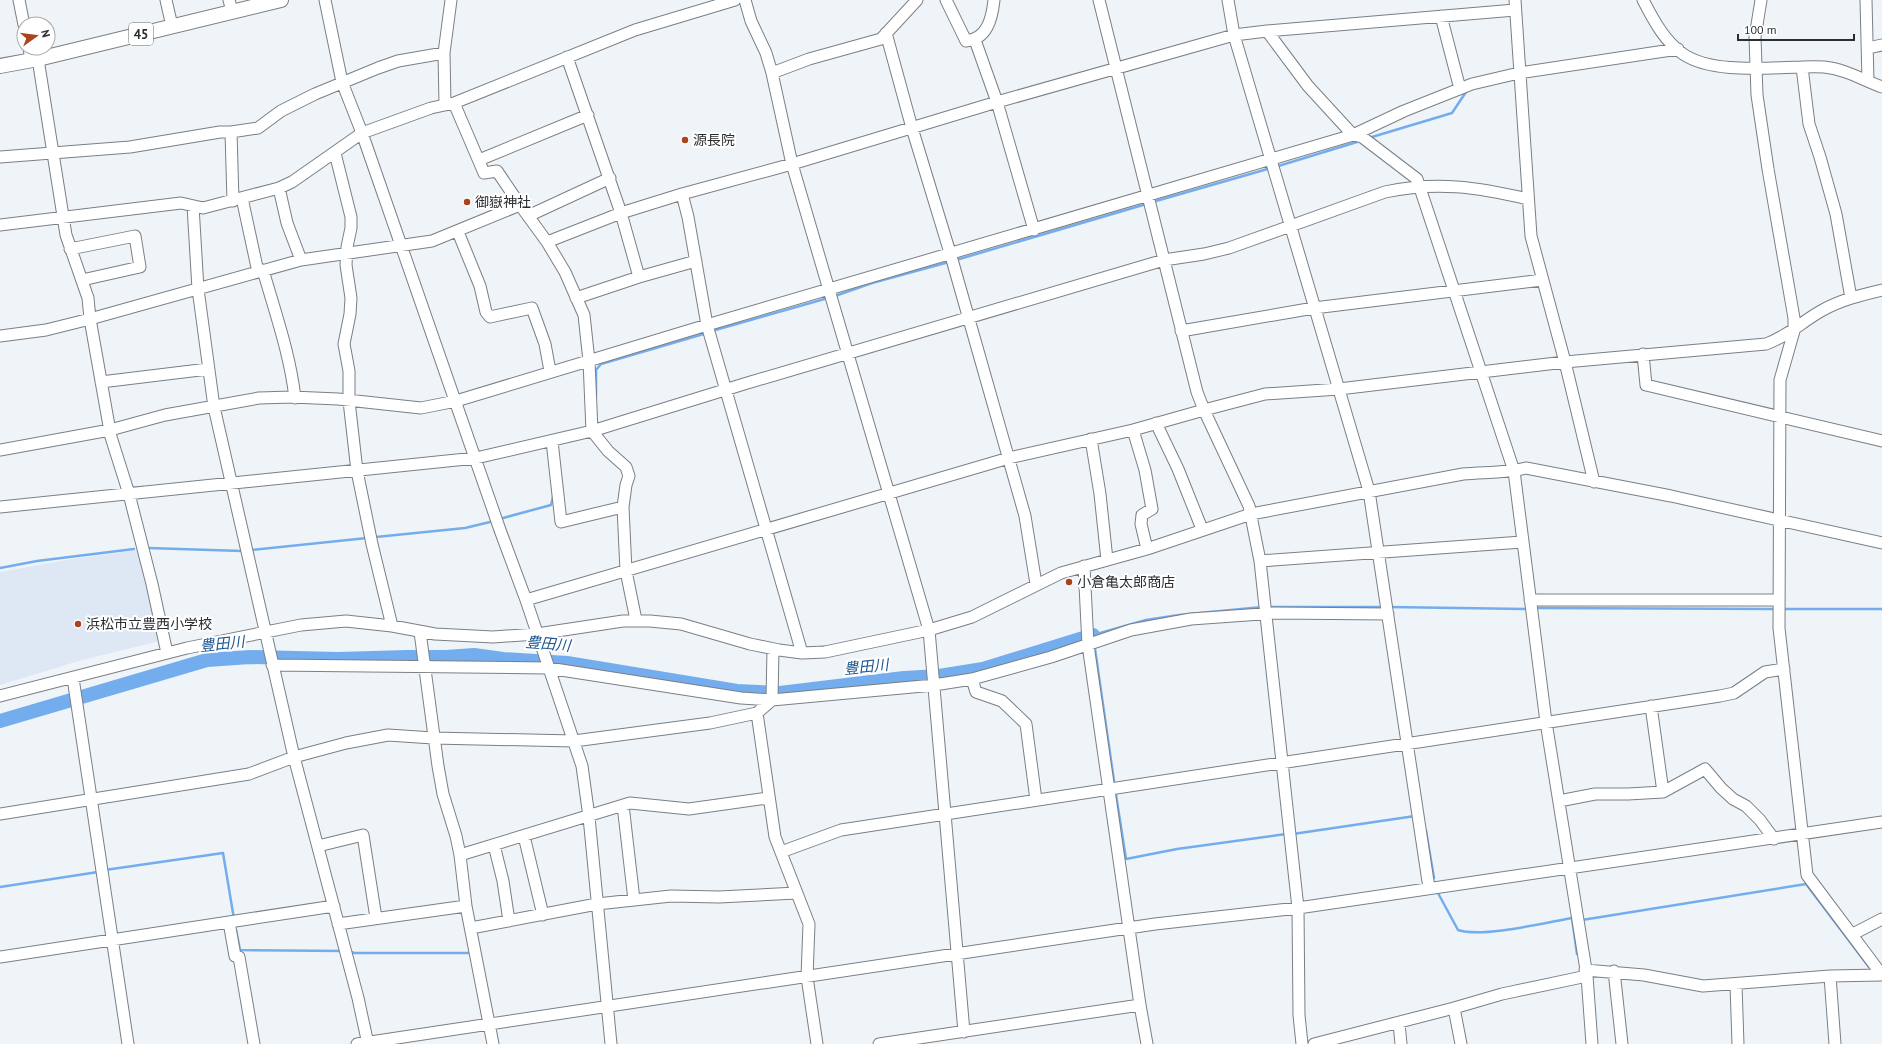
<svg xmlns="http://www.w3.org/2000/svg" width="1882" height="1044" font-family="'PT Sans','Noto Sans JP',sans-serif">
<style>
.built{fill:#dee8f4}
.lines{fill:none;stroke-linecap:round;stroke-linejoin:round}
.stream{stroke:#74aded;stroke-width:2.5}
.river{stroke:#74aded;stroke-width:14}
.minor-casing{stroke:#7b7f84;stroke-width:13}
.major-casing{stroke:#7b7f84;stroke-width:16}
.minor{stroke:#fff;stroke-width:11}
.major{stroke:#fff;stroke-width:14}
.poi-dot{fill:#aa431e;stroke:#fff;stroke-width:1.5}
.labels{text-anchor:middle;stroke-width:4;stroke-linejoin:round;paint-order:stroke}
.shield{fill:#fff;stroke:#6b6c6d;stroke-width:1}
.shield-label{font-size:13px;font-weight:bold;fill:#2b2d2f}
.poi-label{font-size:14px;fill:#2b2d2f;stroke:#fff;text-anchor:start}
.water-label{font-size:15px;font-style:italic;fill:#19548e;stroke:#fff}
</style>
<rect width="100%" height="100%" fill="#eff4f9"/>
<path class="built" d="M139 550 160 641 82 660 0 685V572L72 559Z"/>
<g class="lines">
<path class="stream" d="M1372 137 1452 113 1466 92
M1275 167 1357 142
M1156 201 1271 168
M956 260 1143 205
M835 296 872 283 949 262
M712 331 828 298
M596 396V370L601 364 707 333
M131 488 143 487
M503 518 551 505 553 497
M376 537 465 528 490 522
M148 548 242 551
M251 550 367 538
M0 568 37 561 134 549
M1269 607H1384
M1389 607 1528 609
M1535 608 1776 609
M1783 609H1882
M1094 638 1093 635 1146 620 1179 615 1262 607
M1095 649 1114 781
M1116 795 1126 859 1177 849 1286 834
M1426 831 1434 878
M1293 834 1415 816
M105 870 223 853 234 919
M0 887 98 872
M1438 893 1458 930C1482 938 1544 923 1572 918L1577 954
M1582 920 1806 884 1869 967H1871
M236 930 240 950 343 951
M349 951 354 953H471"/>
<path class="river" d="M0 721 207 660 250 657 338 659 407 657H446L474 655 503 659 567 663 737 691 780 693 904 678 939 676 983 669 1093 635"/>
<g class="minor-casing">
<path id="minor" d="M19 0 24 25
M166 0 172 26
M229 0 232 11
M325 0 342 82 362 133 500 530 526 600 582 766 589 817 611 1044
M745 0 751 21 766 53 772 73 792 164 929 630 964 1032
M946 0 966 41C987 39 992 19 994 0
M1099 0 1197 392 1204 410 1265 394 1339 389 1565 362 1766 344C1790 335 1800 323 1821 311 1840 300 1861 295 1882 290
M1228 0 1234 35 1369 491 1429 888
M1515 0 1531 236 1565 362 1594 482
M1643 0C1653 19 1664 41 1683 54 1717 77 1784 65 1824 67 1845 69 1863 80 1882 87
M1761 0 1755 37 1757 95 1768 169 1794 318V331L1780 380 1779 628 1807 875 1882 975
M1866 0 1868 81
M1441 16 1460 89
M1267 31 1308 86 1353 135 1362 137 1417 179 1514 471 1546 722 1587 976 1592 1044
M886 33 912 128 951 256 1025 516 1036 584
M975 40 997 102 1034 230
M29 48 31 60
M1868 48 1882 45
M444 53 445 105
M567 57 621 213 639 277
M38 59 66 235 88 298 90 319 111 437 129 494 152 584 167 653
M1802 67 1809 124 1820 157 1836 214 1851 298
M772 73 809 59 881 39 917 0
M454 103 484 173 497 171 520 205
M231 132 258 128 281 111 315 94 378 68 398 61 444 53 451 0
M335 153 351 217V228L347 247 346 265 351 298 350 314 344 344 349 371V401L357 471 372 544 392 626
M0 157 130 147 220 132H231L233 201
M479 160 588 115
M279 188 287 223 301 260
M682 194 688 217 707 325 802 653
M242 198 258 272
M193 206 198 289 214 407 294 757 358 998 368 1044
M528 216 610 178
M0 225 181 203 203 208 279 188 292 182 362 133 431 108 454 103 635 30 735 0
M458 232 480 286 486 312 490 317 532 308 545 344 550 371
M547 242 565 272 584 315 589 361 592 431 608 451 626 467 629 476 626 485 623 507 626 571 636 620
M70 249 135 236 140 267 82 280
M263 270C275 312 290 354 295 398
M576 298 639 277 696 261
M1181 331 1314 308 1542 280
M0 336 46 330 90 319 301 260 432 241 520 205 547 242 621 213 682 194 792 164 997 102 1234 35 1267 31 1515 10
M1643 354 1646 385 1882 441
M101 382 208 369
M1156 423 1178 469 1202 529
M1133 430 1145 470 1152 509 1142 515 1141 524 1147 549
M1091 439 1100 494 1107 560
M552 441 561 522 623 507
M0 450 110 430 165 415 259 398 292 397 338 399 421 408 456 401 707 325 1353 135 1404 111 1472 84 1519 73 1678 49
M0 507 476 458 592 431 744 384 1164 260 1204 254 1229 248 1385 192C1436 181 1477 187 1528 199
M1260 561 1522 542
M1084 566 1088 645 1140 1005
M526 600 1009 458 1133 430 1204 410 1249 506 1260 561 1298 908 1299 1015 1302 1044
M1530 600H1779
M420 632 438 766 443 794 456 836 460 855 466 906 493 1044
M272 665 548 668 741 698 772 700 934 685 972 679 1051 657 1131 630 1191 619 1274 613 1388 614
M73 678 128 1044
M972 679 976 692 1002 701 1026 724 1036 800
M0 696 187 648 301 625 346 621 392 626 435 634 493 637 537 634 623 621H650L681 624 750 644 779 650 802 653 825 652 929 630 972 617 1061 573 1147 549 1251 514 1463 474C1484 472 1506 473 1526 468L1671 496 1882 543
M1651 706 1663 792
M757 713 775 837 809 924 807 977 817 1044
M1559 801 1595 794H1628L1663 792 1705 769 1721 788 1733 799 1746 806 1760 820 1774 839
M623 805 634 900
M0 814 249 774 294 757 346 743 388 735 433 738 574 741 710 723 757 713 772 700 773 649
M524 836 543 915
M494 845 503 881 509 921
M318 846 363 835 376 918
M781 852 841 830 1720 696 1734 693 1765 672 1784 669
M460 855 630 803 689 809 768 798
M338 924 466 906
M471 928 597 904 671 896 719 897 797 893
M1853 934 1882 919
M0 957 229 922
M1585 970 1644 975 1703 986 1830 976 1882 975
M1614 971 1622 1044
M1830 976 1835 1044
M1736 985 1738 1044
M1454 1008 1461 1044
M1399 1023 1401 1044
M254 1044 239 957 235 956 229 922 334 906
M357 1044 1155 924 1298 908 1882 822
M879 1044 1140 1005 1147 1044
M1314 1044 1454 1008 1502 994 1587 976"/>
</g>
<g class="major-casing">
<path id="major" d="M0 66 38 59 281 0"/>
</g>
<use href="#minor" class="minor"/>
<use href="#major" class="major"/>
</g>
<g class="poi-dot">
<circle cx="685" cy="140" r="4"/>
<circle cx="467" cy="202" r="4"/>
<circle cx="1069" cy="582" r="4"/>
<circle cx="78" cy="624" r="4"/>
</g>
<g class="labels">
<rect class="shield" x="129" y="23" width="24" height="22" rx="3"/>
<g class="shield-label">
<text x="141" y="39">45</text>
</g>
<g class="poi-label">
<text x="693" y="145">源長院</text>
<text x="475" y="207">御嶽神社</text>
<text x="1077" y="587">小倉亀太郎商店</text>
<text x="86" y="629">浜松市立豊西小学校</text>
</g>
<g class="water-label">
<text transform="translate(222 644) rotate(-6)" y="5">豊田川</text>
<text transform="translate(548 644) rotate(5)" y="5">豊田川</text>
<text transform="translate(866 667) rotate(-6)" y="5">豊田川</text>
</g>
</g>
<g transform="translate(36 36) rotate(76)"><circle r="19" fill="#ffffff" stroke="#aaabac"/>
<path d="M0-3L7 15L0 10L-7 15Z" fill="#aa431e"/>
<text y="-6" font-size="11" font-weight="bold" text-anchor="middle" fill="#2b2d2f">N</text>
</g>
<path d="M1738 34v6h116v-6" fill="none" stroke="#2b2d2f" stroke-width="2"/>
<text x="1744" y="34" font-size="12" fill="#2b2d2f" stroke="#ffffff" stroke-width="3" paint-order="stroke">100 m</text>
</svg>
